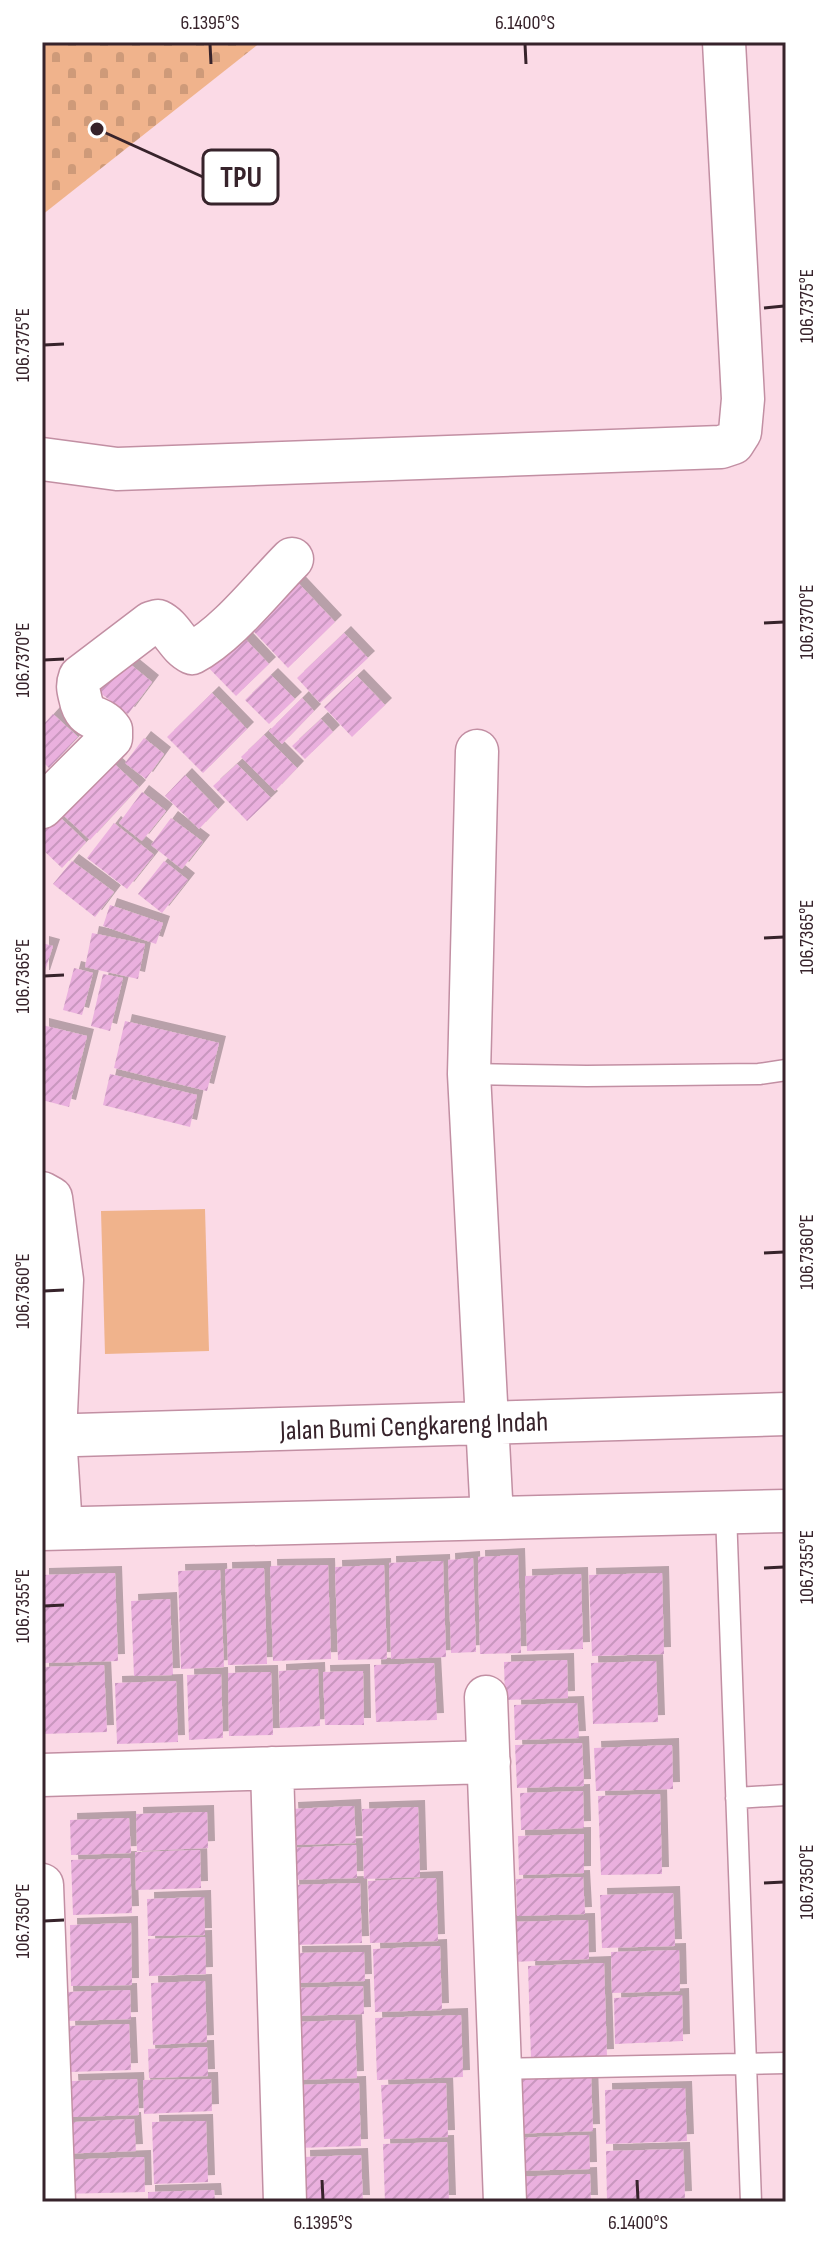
<svg xmlns="http://www.w3.org/2000/svg" width="828" height="2244" font-family="'Sofia Sans Condensed',sans-serif">
<style>
.cemetery{fill:url(#cemetery-stones)}
.green{fill:#f0b38c}
.building{fill:url(#building-hatch);filter:url(#shadow)}
.lines{fill:none;stroke-linecap:round;stroke-linejoin:round}
.service-casing{stroke:#c28fa3;stroke-width:23}
.minor-casing{stroke:#c28fa3;stroke-width:45}
.service{stroke:#fff;stroke-width:20}
.minor{stroke:#fff;stroke-width:42}
.ticks{fill:none;stroke:#37232b;stroke-width:3}
.labels{text-anchor:middle;stroke-width:8;stroke-linejoin:round;paint-order:stroke}
.street-label{font-size:28px;fill:#37232b;stroke:#fff}
.leader{fill:none;stroke:#37232b;stroke-width:3}
.callout-dot{fill:#37232b;stroke:#fff;stroke-width:3}
.callout{fill:#fff;stroke:#37232b;stroke-width:3}
.callout-label{font-size:30px;text-anchor:middle;font-weight:bold;fill:#37232b}
.neatline{fill:none;stroke:#37232b;stroke-width:3}
.ticks-label{font-size:20px;text-anchor:middle;fill:#37232b}
</style>
<defs>
<pattern id="cemetery-stones" width="16" height="16" patternUnits="userSpaceOnUse" patternTransform="scale(2)"><rect width="16" height="16" fill="#f0b38c"/><path d="M2 7V4a2 2 0 0 1 4 0v3zM10 15v-3a2 2 0 0 1 4 0v3z" fill="#ce9a79"/></pattern>
<pattern id="building-hatch" width="6" height="6" patternUnits="userSpaceOnUse" patternTransform="scale(2)"><rect width="6" height="6" fill="#eab0de"/><path d="M-1 1l2-2M0 6l6-6M5 7l2-2" fill="none" stroke="#c997bf"/></pattern>
<filter id="shadow"><feDropShadow dx="7" dy="-7" stdDeviation="0" flood-color="#0004"/></filter>
</defs>
<rect width="100%" height="100%" fill="#fbdae6"/>
<path class="cemetery" d="M42 42H261L42 215Z"/>
<path class="green" d="M205 1209 209 1351 105 1354 101 1211Z"/>
<path class="building" d="M287 571 335 622 288 668 242 619Z
M234 627 269 664 236 696 201 660Z
M344 633 368 658 320 703 297 678Z
M120 656 152 682 128 714 95 689Z
M271 675 295 699 269 724 245 700Z
M357 676 385 705 352 737 324 707Z
M212 693 247 729 203 773 167 737Z
M302 698 314 711 282 744 269 731Z
M53 714 78 737 49 768 42 761V726Z
M321 719 333 732 305 759 292 746Z
M264 735 297 768 275 791 241 757Z
M144 738 164 754 146 779 125 763Z
M107 757 139 787 90 840 58 810Z
M237 764 271 798 247 821 213 786Z
M185 775 218 809 199 829 165 796Z
M142 792 166 811 142 841 119 823Z
M47 805 86 842 62 868 42 849V810Z
M171 818 203 842 182 869 151 845Z
M114 823 154 855 127 889 87 858Z
M72 861 114 892 95 917 53 884Z
M164 861 188 880 162 913 138 894Z
M110 905 163 923 156 944 103 926Z
M92 933 145 944 138 979 85 967Z
M42 943 53 946 43 977H42Z
M74 968 93 973 82 1015 63 1010Z
M103 974 123 978 110 1031 91 1026Z
M125 1021 219 1043 207 1091 114 1068Z
M42 1025 87 1036 69 1107 42 1100Z
M110 1074 197 1095 190 1127 103 1105Z
M518 1555 521 1653 480 1654 478 1557Z
M473 1558 476 1652 451 1653 448 1560Z
M443 1561 446 1657 391 1659 389 1563Z
M328 1565 331 1659 273 1661 270 1566Z
M384 1565 387 1659 338 1660 335 1567Z
M264 1568 267 1664 228 1665 225 1569Z
M220 1570 224 1667 181 1669 178 1571Z
M115 1573 118 1661 42 1663V1575Z
M662 1573 664 1654 592 1656 589 1575Z
M581 1574 583 1649 527 1651 525 1576Z
M170 1599 173 1675 134 1676 131 1601Z
M567 1660 568 1698 505 1700 504 1662Z
M656 1661 658 1722 593 1724 591 1663Z
M434 1663 437 1720 376 1722 374 1665Z
M104 1665 107 1732 42 1734V1667Z
M318 1669 320 1726 280 1728 279 1671Z
M363 1671 364 1725H325L323 1672Z
M271 1672 273 1735 229 1736 228 1673Z
M221 1674 223 1738 189 1740 187 1675Z
M176 1681 178 1742 117 1744 115 1683Z
M577 1703 579 1738 515 1740 514 1705Z
M582 1743 584 1786 517 1788 515 1745Z
M672 1745 673 1789 596 1791 594 1748Z
M583 1791 584 1828 521 1830 520 1793Z
M660 1794 662 1874 601 1875 598 1796Z
M354 1806 356 1843 293 1845 291 1809Z
M418 1807 420 1877 364 1879 362 1809Z
M207 1812 208 1848 137 1851 136 1814Z
M129 1818 131 1853 71 1855 70 1820Z
M584 1834V1873L519 1875 518 1836Z
M356 1845 357 1878 290 1880V1848Z
M200 1850 201 1888 136 1890 135 1852Z
M130 1858 132 1913 73 1915 71 1860Z
M583 1877 585 1914 517 1916 516 1879Z
M436 1878 438 1941 370 1943 368 1881Z
M360 1883 362 1943 294 1945 292 1885Z
M673 1893 675 1946 602 1948 600 1895Z
M204 1897 205 1935 148 1936 147 1899Z
M588 1920 589 1959 510 1962 509 1922Z
M131 1923 132 1985 71 1986 70 1925Z
M205 1937 206 1974 149 1976 148 1939Z
M440 1946 442 2010 375 2012 373 1949Z
M679 1950 680 1991 612 1993 611 1952Z
M364 1952 365 1981 296 1983 295 1953Z
M604 1963 607 2056 531 2059 528 1966Z
M205 1981 207 2042 153 2045 151 1983Z
M363 1986 364 2014 293 2016V1988Z
M130 1990 131 2019 67 2021 66 1992Z
M682 1995 683 2041 615 2044 614 1998Z
M461 2015 463 2077 377 2080 375 2018Z
M355 2020 357 2078 294 2080 293 2022Z
M129 2024 131 2070 70 2072 68 2026Z
M207 2047 208 2076 149 2078 148 2049Z
M591 2074 593 2131 509 2134 508 2077Z
M137 2079 139 2115 73 2117 71 2081Z
M211 2079 212 2111 144 2114 143 2080Z
M359 2083 361 2146 297 2148 295 2085Z
M446 2083 448 2137 384 2139 381 2085Z
M685 2088 687 2141 606 2144 605 2090Z
M134 2119 136 2151 58 2154 56 2123Z
M206 2121 208 2182 154 2184 152 2122Z
M589 2135 590 2169 512 2171 511 2138Z
M447 2142 449 2202H385L383 2144Z
M683 2149 685 2198 607 2201 606 2151Z
M361 2155 363 2202H304L303 2157Z
M144 2157 145 2192 60 2194 59 2160Z
M590 2174 591 2202H511V2177Z
M214 2190 215 2202H148V2192Z"/>
<g class="lines">
<g class="service-casing">
<path id="service" d="M469 1074 587 1076 759 1074 786 1070
M726 1513 751 2202
M736 1798 786 1795
M500 2069 786 2063"/>
</g>
<g class="minor-casing">
<path id="minor" d="M42 459 117 469 721 447 733 443 740 432 743 399 724 42
M477 751 469 1074 492 1518
M42 807 111 738V730C100 713 85 724 80 697 78 689 77 685 80 677L151 623 158 621C173 628 177 646 192 653 228 634 263 588 292 559
M42 1193 51 1198 62 1280 55 1435 61 1528
M42 1436 786 1414
M42 1529 786 1511
M486 1697 505 2202
M272 1768 285 2202
M42 1775 489 1762
M42 1885 54 2202"/>
</g>
<use href="#service" class="service"/>
<use href="#minor" class="minor"/>
</g>
<path class="ticks" d="M210 44 211 64M525 44 526 64M764 308 784 306M44 345 64 344M764 623 784 622M44 660 64 659M764 938 784 937M44 976 64 975M764 1253 784 1252M44 1291 64 1290M764 1568 784 1567M44 1606 64 1605M764 1883 784 1882M44 1921 64 1920M322 2180 323 2200M637 2180 638 2200"/>
<g class="labels">
<g class="street-label">
<text transform="translate(414 1425) rotate(-2)" y="10">Jalan Bumi Cengkareng Indah</text>
</g>
</g>
<path class="leader" d="M97 129L203 177"/>
<circle class="callout-dot" cx="97" cy="129" r="8"/>
<rect class="callout" x="203" y="150" width="75" height="54" rx="8"/>
<g class="callout-label">
<text x="241" y="187">TPU</text>
</g>
<rect width="828" height="2244" fill="none" stroke="#ffffff" stroke-width="88"/>
<rect x="44" y="44" width="740" height="2156" class="neatline"/>
<g class="ticks-label">
<text x="210" y="29">6.1395°S</text>
<text x="525" y="29">6.1400°S</text>
<text transform="translate(806 306) rotate(-90)" y="7">106.7375°E</text>
<text transform="translate(22 345) rotate(-90)" y="7">106.7375°E</text>
<text transform="translate(806 622) rotate(-90)" y="7">106.7370°E</text>
<text transform="translate(22 660) rotate(-90)" y="7">106.7370°E</text>
<text transform="translate(806 937) rotate(-90)" y="7">106.7365°E</text>
<text transform="translate(22 976) rotate(-90)" y="7">106.7365°E</text>
<text transform="translate(806 1252) rotate(-90)" y="7">106.7360°E</text>
<text transform="translate(22 1291) rotate(-90)" y="7">106.7360°E</text>
<text transform="translate(806 1567) rotate(-90)" y="7">106.7355°E</text>
<text transform="translate(22 1606) rotate(-90)" y="7">106.7355°E</text>
<text transform="translate(806 1882) rotate(-90)" y="7">106.7350°E</text>
<text transform="translate(22 1921) rotate(-90)" y="7">106.7350°E</text>
<text x="323" y="2229">6.1395°S</text>
<text x="638" y="2229">6.1400°S</text>
</g>
</svg>
